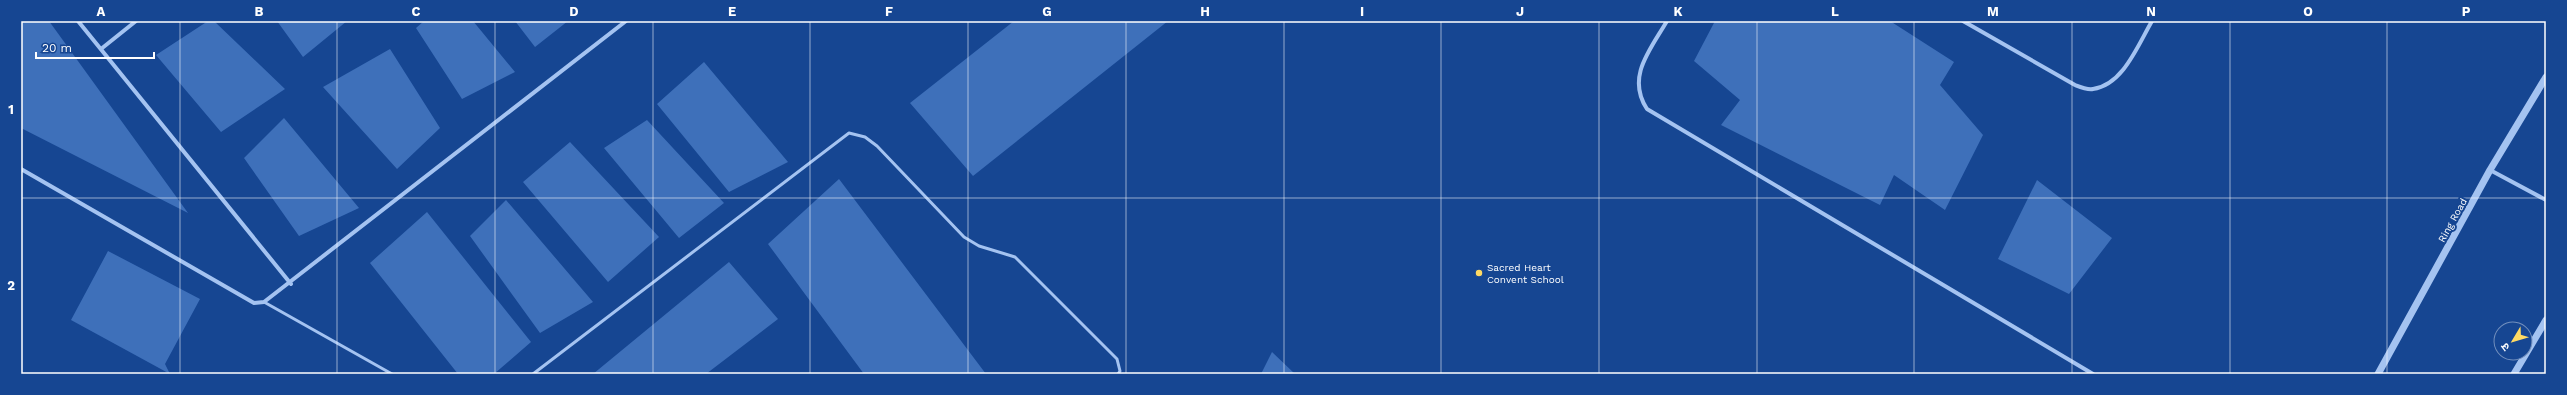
<svg xmlns="http://www.w3.org/2000/svg" width="2567" height="395" font-family="'Work Sans','Noto Sans Devanagari',sans-serif">
<style>
.building{fill:#3e70ba}
.lines{fill:none;stroke-linecap:round;stroke-linejoin:round}
.service{stroke:#a4c3f1;stroke-width:3}
.minor{stroke:#a4c3f1;stroke-width:4}
.tertiary{stroke:#a4c3f1;stroke-width:7}
.grid{fill:none;stroke:#fff;stroke-width:1;stroke-opacity:0.55}
.poi-dot{fill:#ffda64;stroke:#164692;stroke-width:1.5}
.labels{text-anchor:middle;stroke-width:4;stroke-linejoin:round;paint-order:stroke}
.street-label{font-size:10px;fill:#fff;stroke:#164692}
.poi-label{font-size:10px;fill:#fff;stroke:#164692;text-anchor:start}
.neatline{fill:none;stroke:#fff;stroke-width:1.5}
.grid-label{font-size:13px;text-anchor:middle;font-weight:bold;fill:#fff}
</style>
<rect width="100%" height="100%" fill="#164692"/>
<path class="building" d="M21 21H49L188 213 21 128Z
M208 21H214L285 89 221 132 156 55Z
M277 21H347L303 57Z
M424 21H473L515 72 462 99 416 28Z
M515 21H568L535 47Z
M1014 21H1168L973 176 910 103Z
M1715 21H1890L1954 62 1940 85 1983 135 1945 210 1894 175 1880 205 1721 125 1740 100 1694 61Z
M390 49 440 128 397 169 323 87Z
M704 62 788 162 729 192 657 104Z
M284 118 359 208 299 236 244 158Z
M647 120 724 203 679 238 604 148Z
M570 142 659 237 608 282 523 182Z
M839 179 986 374H864L768 244Z
M2037 180 2112 238 2069 294 1998 259Z
M506 200 593 302 540 333 470 236Z
M427 212 531 342 494 374H458L370 263Z
M108 251 200 299 165 364 170 374 71 320Z
M729 262 778 319 706 374H593Z
M1272 352 1295 374H1261Z"/>
<g class="lines">
<path class="service" d="M264 302 392 374
M533 374 849 133 865 137 877 146 964 237 979 246 1015 257 1117 359 1120 371 1118 374"/>
<path class="minor" d="M78 21 291 284
M1667 21C1650 50 1626 77 1647 109L2093 374
M1963 21 2075 85C2080 87 2087 90 2093 89 2123 85 2138 45 2152 21
M101 49 136 21
M21 169 254 303 264 302 626 21
M2490 170 2546 200"/>
<path class="tertiary" d="M2378 374 2490 170 2546 77
M2514 374 2546 320"/>
</g>
<path class="grid" d="M180 21V374M337 21V374M495 21V374M653 21V374M810 21V374M968 21V374M1126 21V374M1284 21V374M1441 21V374M1599 21V374M1757 21V374M1914 21V374M2072 21V374M2230 21V374M2387 21V374M21 198H2546"/>
<circle class="poi-dot" cx="1479" cy="273" r="4"/>
<g class="labels">
<g class="street-label">
<text transform="translate(2452 220) rotate(-61)" y="4">Ring Road</text>
</g>
<g class="poi-label">
<text x="1487" y="271">Sacred Heart<tspan x="1487" dy="12">Convent School</tspan></text>
</g>
</g>
<rect width="2567" height="395" fill="none" stroke="#164692" stroke-width="44"/>
<g transform="translate(2513 341) rotate(232)"><circle r="19" fill="#164692" stroke="#7390be"/>
<path d="M0-3L7 15L0 10L-7 15Z" fill="#ffda64"/>
<text y="-6" font-size="11" font-weight="bold" text-anchor="middle" fill="#ffffff">उ</text>
</g>
<path d="M36 52v6h118v-6" fill="none" stroke="#ffffff" stroke-width="2"/>
<text x="42" y="52" font-size="12" fill="#ffffff" stroke="#164692" stroke-width="3" paint-order="stroke">20 m</text>
<rect x="22" y="22" width="2523" height="351" class="neatline"/>
<g class="grid-label">
<text x="101" y="16">A</text>
<text x="259" y="16">B</text>
<text x="416" y="16">C</text>
<text x="574" y="16">D</text>
<text x="732" y="16">E</text>
<text x="889" y="16">F</text>
<text x="1047" y="16">G</text>
<text x="1205" y="16">H</text>
<text x="1362" y="16">I</text>
<text x="1520" y="16">J</text>
<text x="1678" y="16">K</text>
<text x="1835" y="16">L</text>
<text x="1993" y="16">M</text>
<text x="2151" y="16">N</text>
<text x="2308" y="16">O</text>
<text x="2466" y="16">P</text>
<text x="11" y="114">1</text>
<text x="11" y="290">2</text>
</g>
</svg>
